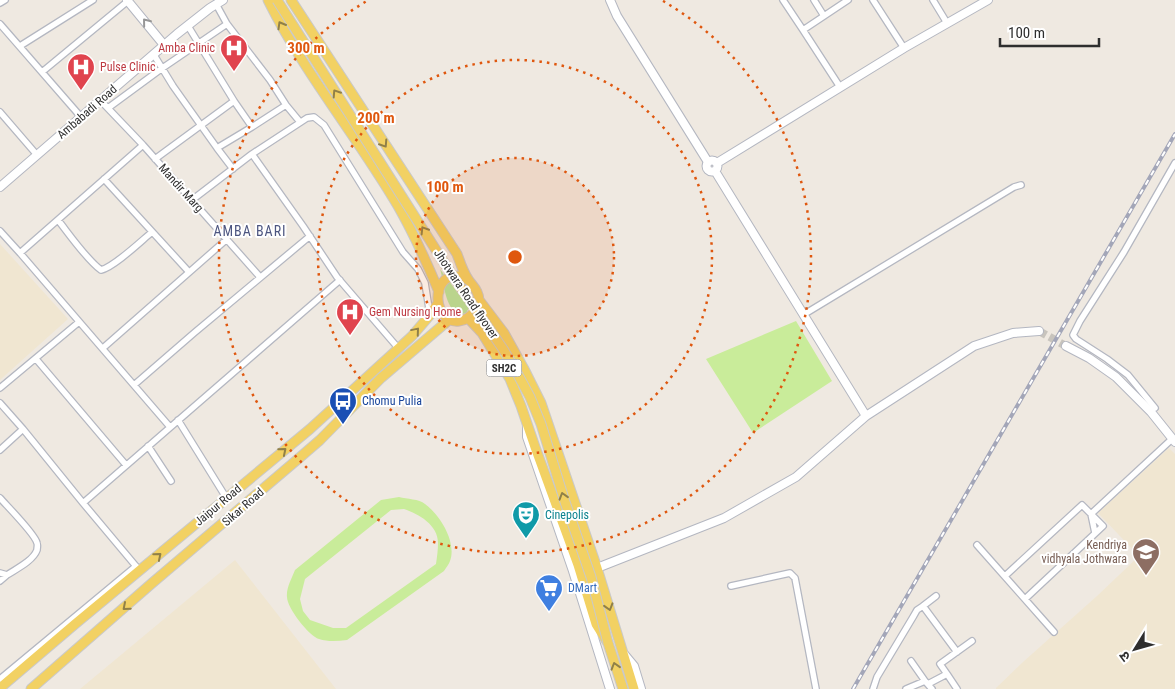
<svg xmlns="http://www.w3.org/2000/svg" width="1175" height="689" font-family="'Roboto Condensed','Noto Sans Devanagari',sans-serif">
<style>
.education{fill:#f0e6d1}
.green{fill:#b6e59e}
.pitch{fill:#c9ec9a;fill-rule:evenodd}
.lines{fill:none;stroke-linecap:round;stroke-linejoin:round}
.secondary-tunnel{stroke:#c8c4bd;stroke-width:8;stroke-dasharray:8 4;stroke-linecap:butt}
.street-casing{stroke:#b4b7c1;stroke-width:8}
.secondary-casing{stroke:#b4b7c1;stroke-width:10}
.primary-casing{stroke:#c9c9c9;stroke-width:11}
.street{stroke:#fff;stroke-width:5.5}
.secondary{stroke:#fff;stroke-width:8}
.primary{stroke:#f2d163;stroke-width:9}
.rail-casing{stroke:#a3a6b8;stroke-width:4}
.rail{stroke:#fff;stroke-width:2;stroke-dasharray:5.5;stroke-linecap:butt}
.primary-bridge-casing{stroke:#c9c9c9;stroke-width:11;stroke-linecap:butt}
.primary-bridge{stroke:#f2d163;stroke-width:9}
.oneway{stroke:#969696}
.oneway2{stroke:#908048}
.ring{fill:none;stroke:#df570e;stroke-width:2.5;stroke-dasharray:2.5 5}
.labels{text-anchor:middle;stroke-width:4;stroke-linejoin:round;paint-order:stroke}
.shield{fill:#fff;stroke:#6d6d6d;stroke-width:1}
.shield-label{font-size:11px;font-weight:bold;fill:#2e2e2e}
.health-label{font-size:12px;fill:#be3a42;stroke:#fff;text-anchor:start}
.street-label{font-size:12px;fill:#2e2e2e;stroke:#fff}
.transit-label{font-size:12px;fill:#164399;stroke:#fff;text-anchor:start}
.culture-label{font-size:12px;fill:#0d838f;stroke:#fff;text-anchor:start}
.education-label{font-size:12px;fill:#785e54;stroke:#fff;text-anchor:end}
.shop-label{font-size:12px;fill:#366cbe;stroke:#fff;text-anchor:start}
.neighbourhood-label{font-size:14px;letter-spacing:1px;fill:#4d5680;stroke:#fff}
.centre{fill:#df570e;stroke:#fff;stroke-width:2.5}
.ring-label{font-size:15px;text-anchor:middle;font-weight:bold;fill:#df570e;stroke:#fff;stroke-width:4;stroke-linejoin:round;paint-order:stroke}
</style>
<rect width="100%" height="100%" fill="#efe9e1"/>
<path class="education" d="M0 244 68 319 0 380Z
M1169 448 1175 454V689H996V688L1023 662 1097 596 1139 556 1098 513Z
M235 560 336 689H80Z"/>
<path class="green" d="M440 269 469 308 466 313 459 315C444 306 445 285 440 269Z"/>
<path class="pitch" d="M796 321 832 381 753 433 706 359Z
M399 497C407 499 419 499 425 504 440 515 457 542 450 561 449 564 446 568 444 571L347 640C338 641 328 642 319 639 309 636 287 608 287 597 286 588 292 578 295 570L381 500ZM404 509C419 514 438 525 438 543 438 550 437 557 436 564L346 628H333L310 620 303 611 300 599 305 579 391 510Z"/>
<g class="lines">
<path class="secondary-tunnel" d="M1039 331 1066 346"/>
<g class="street-casing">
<path id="street" d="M783 0 803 30
M814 0 824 16
M873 0 904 48
M933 0 947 23
M0 3 5 0
M216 4 227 24 270 80 286 105 300 122
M0 24 81 117
M188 26 234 101
M20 46 93 0
M154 55 173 86 217 148 252 127 286 105
M42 72 128 1
M840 87 803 30 848 0
M101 101 143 145 260 277
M108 108 161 69 227 24
M0 112 37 155
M217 148 233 169
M252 154 303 226 337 277 399 349
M155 159 234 101 252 127
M104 179 189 272
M192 200 252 154 307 118 314 117 324 125 403 252 418 269 425 283 430 315
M58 220C69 234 87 260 101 270 114 267 140 242 152 232
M0 231 20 253 170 427
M20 253 143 145
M803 315 1014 187 1021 185
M103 348 227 239
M36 359 126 465
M134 385 194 333 310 236
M0 388 79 322
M0 403 23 429 83 503 140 571
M1155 408 1128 375 1107 359 1076 339 1073 335 1080 321 1124 252 1175 163
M178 420 227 499
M148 446 171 481
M0 450 23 429
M0 498C7 506 35 534 37 543 38 544 37 549 37 550 33 561 16 569 7 575L0 573
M83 503 340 280
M1095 533 1091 514 1172 439
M977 545 1054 632
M1005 576 1082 505 1103 526 1025 599
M0 581 7 575
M731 586 790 573 795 578 816 689
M923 606 936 596
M911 661 925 681
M947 674 940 664 972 641
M0 679 136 566
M928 684 947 674 957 689
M873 689 877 677 913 617 917 610 923 606 957 652
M906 689 925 681 932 689"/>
</g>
<g class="secondary-casing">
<path id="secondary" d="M127 0 164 45
M610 0 617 16 708 162
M706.5 166a5.5 5.5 0 1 1 11 0a5.5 5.5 0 1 1-11 0Z
M717 163 904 48 988 0
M715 171 866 416 974 346 1013 333 1039 331
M0 187 177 34 210 8 223 0
M1066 346 1089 358 1116 377 1151 412 1175 442
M527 427V437L573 571 610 689
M597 568 724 518 796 477 866 416
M624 654 634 666 641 689"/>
</g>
<g class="primary-casing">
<path id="primary" d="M268 0C304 73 357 136 398 206 414 234 427 263 439 292
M291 0 457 254C460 262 463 272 468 279 471 284 475 287 477 292 483 305 472 319 459 321 433 324 430 276 456 276 460 276 464 278 468 280
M479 300 504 333 525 371 541 403 597 568 634 689
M468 318 482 333 510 379 521 406 535 447 578 565 596 624 608 643 623 689
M0 688 75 624 310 429 412 336 430 315 438 303
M31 689 151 584 298 459 320 440 381 378 450 319"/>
</g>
<use href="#street" class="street"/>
<use href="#secondary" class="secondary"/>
<use href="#primary" class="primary"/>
<g class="rail-casing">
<path id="rail" d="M853 689 1175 134"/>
</g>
<use href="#rail" class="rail"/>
<g class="primary-bridge-casing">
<path id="primary-bridge" d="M277 0 450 272 503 349 517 373 530 397 541 424 565 502 591 577 608 643"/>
</g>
<use href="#primary-bridge" class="primary-bridge"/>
</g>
<defs><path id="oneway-chevron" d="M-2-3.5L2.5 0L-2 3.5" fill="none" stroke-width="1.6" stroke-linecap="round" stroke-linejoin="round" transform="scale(1.25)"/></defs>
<use class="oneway" href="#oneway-chevron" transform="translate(146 22) rotate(-129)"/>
<g class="oneway2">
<use href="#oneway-chevron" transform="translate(281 25) rotate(-120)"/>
<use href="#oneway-chevron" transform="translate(336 93) rotate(-123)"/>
<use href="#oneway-chevron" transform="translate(384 144) rotate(57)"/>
<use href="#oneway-chevron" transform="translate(424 230) rotate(-122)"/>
<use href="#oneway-chevron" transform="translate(416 331) rotate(-50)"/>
<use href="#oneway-chevron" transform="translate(283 451) rotate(-40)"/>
<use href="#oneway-chevron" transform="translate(563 496) rotate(-107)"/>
<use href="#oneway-chevron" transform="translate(158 556) rotate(-40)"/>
<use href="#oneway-chevron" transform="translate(126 607) rotate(139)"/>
<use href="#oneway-chevron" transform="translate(609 607) rotate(73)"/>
<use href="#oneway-chevron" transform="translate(615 666) rotate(-107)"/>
</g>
<circle cx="515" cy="257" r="99" fill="#df570e" fill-opacity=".12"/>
<g class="ring">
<circle cx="515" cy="257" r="99"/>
<circle cx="515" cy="257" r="197"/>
<path d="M663 1A296 296 0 1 1 367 1"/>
</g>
<defs>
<g id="hospital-pin" transform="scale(1.4375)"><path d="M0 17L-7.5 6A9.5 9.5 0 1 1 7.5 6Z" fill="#e0444e" stroke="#fff"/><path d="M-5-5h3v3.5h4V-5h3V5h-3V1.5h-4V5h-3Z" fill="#fff"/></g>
<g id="bus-pin" transform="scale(1.4375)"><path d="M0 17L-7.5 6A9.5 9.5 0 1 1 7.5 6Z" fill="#1a4fb4" stroke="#fff"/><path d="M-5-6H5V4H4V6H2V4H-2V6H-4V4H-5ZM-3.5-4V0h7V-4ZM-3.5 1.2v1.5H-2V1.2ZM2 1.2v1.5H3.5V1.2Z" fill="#fff"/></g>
<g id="theatre-pin" transform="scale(1.4375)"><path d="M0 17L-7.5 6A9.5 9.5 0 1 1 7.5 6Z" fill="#0f9aa8" stroke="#fff"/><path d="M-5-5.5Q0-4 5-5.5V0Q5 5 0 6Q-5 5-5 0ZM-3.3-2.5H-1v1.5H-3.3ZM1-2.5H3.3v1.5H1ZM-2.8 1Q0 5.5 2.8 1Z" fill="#fff"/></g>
<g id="school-pin" transform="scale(1.4375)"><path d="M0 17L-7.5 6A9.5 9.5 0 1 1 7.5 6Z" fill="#8d6e63" stroke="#fff"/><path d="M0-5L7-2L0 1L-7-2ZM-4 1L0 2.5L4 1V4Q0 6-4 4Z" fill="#fff"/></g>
<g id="supermarket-pin" transform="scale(1.4375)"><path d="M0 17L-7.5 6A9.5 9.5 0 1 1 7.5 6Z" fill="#3f7fe0" stroke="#fff"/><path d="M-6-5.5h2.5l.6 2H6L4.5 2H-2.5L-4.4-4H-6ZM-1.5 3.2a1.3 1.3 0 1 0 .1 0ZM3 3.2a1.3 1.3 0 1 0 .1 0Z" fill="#fff"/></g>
</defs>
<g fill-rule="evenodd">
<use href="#hospital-pin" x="234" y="48"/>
<use href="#hospital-pin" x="81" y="67"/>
<use href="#hospital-pin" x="350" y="312"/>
<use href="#bus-pin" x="343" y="401"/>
<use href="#theatre-pin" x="526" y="515"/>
<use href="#school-pin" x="1146" y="552"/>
<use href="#supermarket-pin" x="549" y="588"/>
</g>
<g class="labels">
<rect class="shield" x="486.5" y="359.5" width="35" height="17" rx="4"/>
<g class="shield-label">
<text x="504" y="372">SH2C</text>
</g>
<g class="health-label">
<text x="215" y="52" text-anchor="end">Amba Clinic</text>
<text x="100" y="71">Pulse Clinic</text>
<text x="369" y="316">Gem Nursing Home</text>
</g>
<g class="street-label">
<text transform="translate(87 112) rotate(-41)" y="4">Ambabadi Road</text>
<text transform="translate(181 188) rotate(48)" y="4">Mandir Marg</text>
<text transform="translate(466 294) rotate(56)" y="4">Jhotwara Road flyover</text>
<text transform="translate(218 505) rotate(-40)" y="4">Jaipur Road</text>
<text transform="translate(243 507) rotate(-41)" y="4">Sikar Road</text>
</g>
<g class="transit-label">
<text x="362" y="405">Chomu Pulia</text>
</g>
<g class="culture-label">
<text x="545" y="519">Cinepolis</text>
</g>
<g class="education-label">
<text x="1127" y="549">Kendriya<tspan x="1127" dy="14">vidhyala Jothwara</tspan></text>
</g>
<g class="shop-label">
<text x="568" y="592">DMart</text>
</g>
<g class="neighbourhood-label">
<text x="250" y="236">AMBA BARI</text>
</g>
</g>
<circle cx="515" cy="257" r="8" class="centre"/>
<g class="ring-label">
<text x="306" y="53">300 m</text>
<text x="376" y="123">200 m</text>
<text x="445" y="192">100 m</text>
</g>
<g transform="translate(1135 649) rotate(233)" stroke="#ffffff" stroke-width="4" paint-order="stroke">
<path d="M0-4L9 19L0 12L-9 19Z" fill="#2e2e2e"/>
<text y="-8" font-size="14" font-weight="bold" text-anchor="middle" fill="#2e2e2e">उ</text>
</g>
<path d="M1000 38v8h99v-8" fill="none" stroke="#2e2e2e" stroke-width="2.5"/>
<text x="1008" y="38" font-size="15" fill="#2e2e2e" stroke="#ffffff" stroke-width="4" paint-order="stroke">100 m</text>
</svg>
